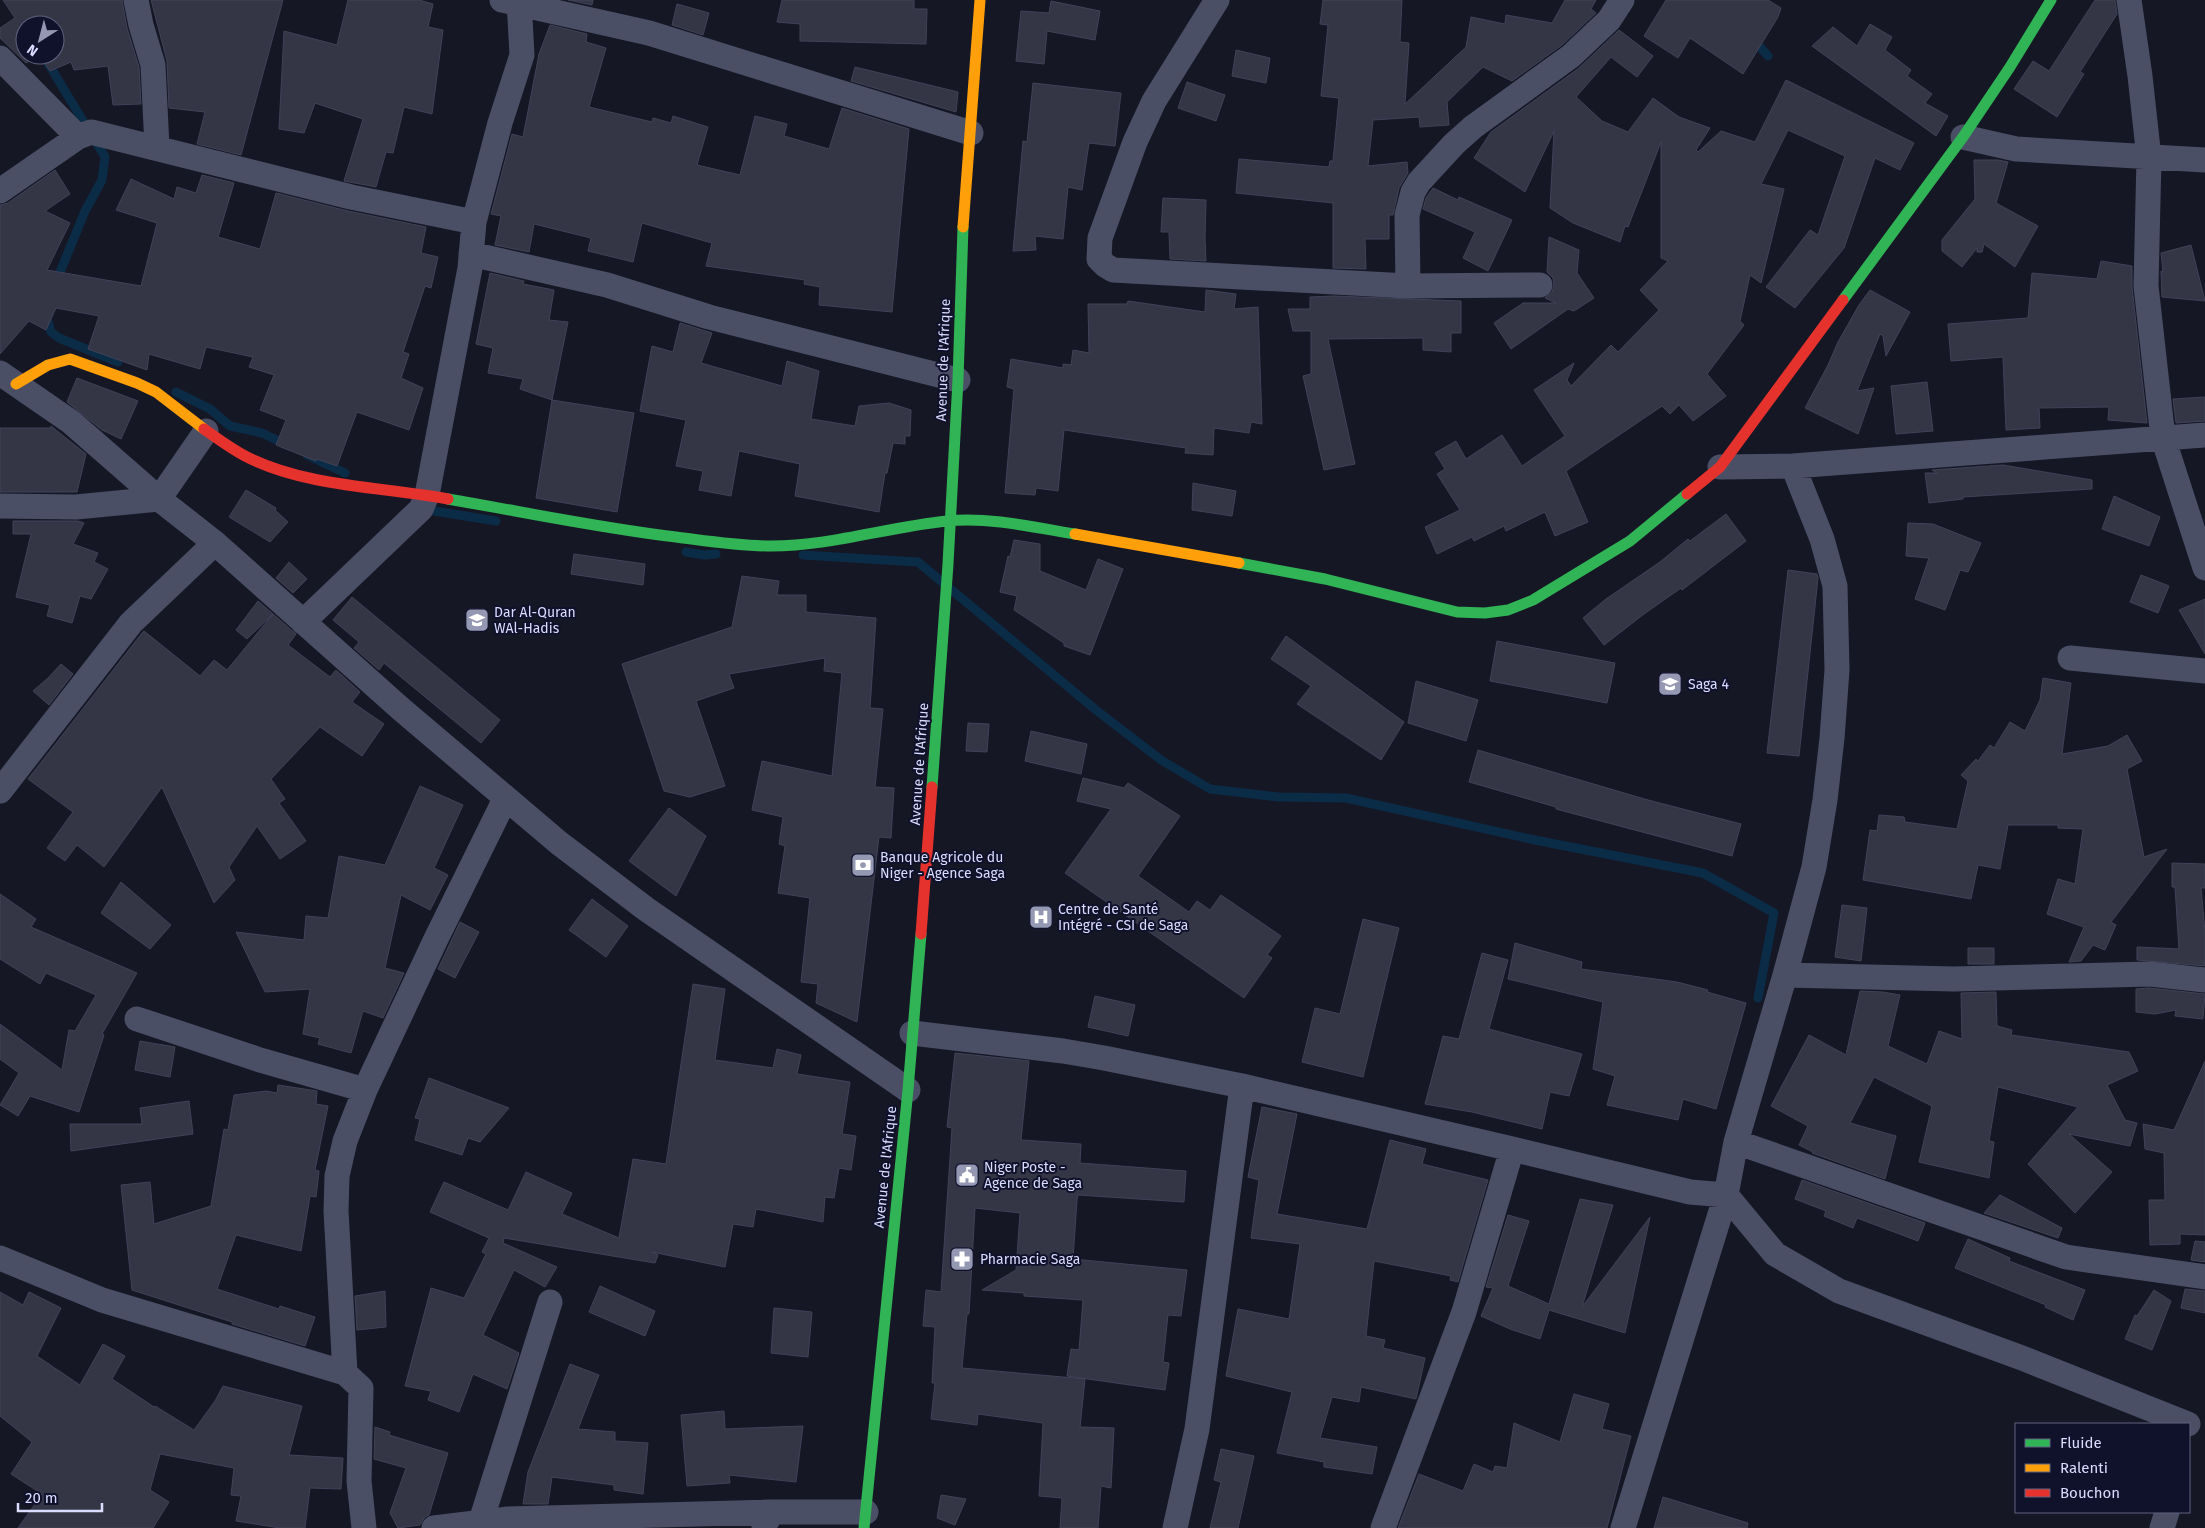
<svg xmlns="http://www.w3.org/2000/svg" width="2205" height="1528" font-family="'Fira Sans',sans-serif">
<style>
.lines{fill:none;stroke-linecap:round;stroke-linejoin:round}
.stream{stroke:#0b2c47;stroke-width:9}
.building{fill:#343646;stroke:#414258}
.street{stroke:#4b4f66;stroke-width:25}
.fast{stroke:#30b455;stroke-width:11}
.slow{stroke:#ff9f0a;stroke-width:11}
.jam{stroke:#e5322d;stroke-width:11}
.labels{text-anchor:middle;stroke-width:4;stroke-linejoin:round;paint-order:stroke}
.street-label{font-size:14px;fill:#daddff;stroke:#10112b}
.poi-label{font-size:14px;fill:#daddff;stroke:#10112b;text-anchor:start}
</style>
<rect width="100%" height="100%" fill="#161725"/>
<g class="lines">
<path class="stream" d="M1753 39 1768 56
M43 55 105 157 102 180 85 211 56 282
M46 315 51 332 59 338 118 362
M176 392 210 409 230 426 262 433 289 446
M307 455 345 473
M422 509 496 521
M686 552 704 555 716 554
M803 555 918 562 1096 710 1161 760 1210 789 1279 797 1346 798 1535 840 1703 873 1774 913 1758 998"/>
</g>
<path class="building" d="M3 0H122L127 28 139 67 141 104 113 105 108 66 74 70 71 62 50 71 39 55H55V25H25V55H38L26 63 0 38V28L15 18Z
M151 0H283L241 155 197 144 205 112 169 108 167 61Z
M348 0H419L433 4 428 27 443 30 432 114 404 107 393 153 386 152 376 187 344 181 363 119 315 103 304 133 279 129 284 31 337 45Z
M568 0H593L592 5Z
M782 0H914V9H927L926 44 800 41V24L777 22Z
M1323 0H1402L1400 42 1409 43 1405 104 1466 47 1471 17 1505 24 1506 15 1552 23 1565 0H1596L1591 9 1596 13 1562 45 1512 81 1483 67 1447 102 1449 125 1420 127 1419 117 1373 120 1368 166 1407 162 1408 173 1399 188 1393 215H1389V239H1365L1366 269 1333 268V203L1236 193 1239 159 1329 167 1330 161H1333L1339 98 1321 96 1328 25 1320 24Z
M1666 0H1768L1781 8 1778 17 1743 74 1690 38 1678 58 1644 36Z
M2095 0H2115L2117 14 2080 72 2084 74 2057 117 2014 89 2033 61 2049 71Z
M1051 1 1100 11 1095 40 1047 31 1044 64 1016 61 1021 11 1049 13Z
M677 4 709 13 703 35 672 25Z
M1870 24 1892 37 1885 50 1911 70 1907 76 1932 94 1925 103 1948 116 1936 136 1812 46 1833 27 1857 46Z
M550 25 587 34 586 42 606 48 589 107 652 122 653 118 671 123 673 116 708 127 697 165 740 175 755 116 787 124 784 136 829 149 842 108 909 129 892 312 819 305 820 287 804 284 805 280 706 266 712 243 642 223 633 262 588 251 591 238 534 224 529 252 495 245 501 216 491 214 512 134 523 137 539 54Z
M1619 30 1653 56 1637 77 1611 57 1576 97 1602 121 1628 132 1653 98 1679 117 1710 128 1696 150 1698 152 1721 131 1755 142 1786 80 1914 143 1900 170 1875 158 1844 248 1795 308 1766 287 1810 230 1818 235 1845 156 1788 130 1761 184 1784 189 1761 283 1750 275 1740 321 1744 325 1707 374 1726 396 1693 421 1679 405 1670 414 1662 406 1566 471 1588 522 1555 536 1545 512 1506 531 1504 526 1474 541 1472 537 1437 554 1425 527 1460 510 1437 474 1445 469 1435 453 1456 441 1466 459 1502 435 1522 466 1565 436 1534 390 1574 363 1567 380 1571 386 1611 345 1618 352 1659 310 1640 290 1668 261 1661 258V142L1628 227 1625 226 1620 242 1573 223 1550 208 1554 131 1525 192 1474 158 1491 132 1579 68Z
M1236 50 1270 58 1266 83 1232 76Z
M855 67 958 92 956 112 851 81Z
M1187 82 1225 95 1216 121 1178 108Z
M1033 83 1121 93 1115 146 1089 143 1082 190 1068 187 1063 239 1035 236 1036 250 1013 251 1023 141 1027 142Z
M1974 160H1998L2008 162 1996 203 2038 226 2015 267 1984 244 1982 252H1977V248L1962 267 1942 251V240L1975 199Z
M55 170 70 194 45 211 70 223 47 270 141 286 157 223 116 210 131 179 174 199 177 187 196 193 202 175 234 183 218 237 260 249 276 193 348 211 426 227 421 253 438 257 431 288 425 286 403 352 409 354 401 378 423 388 409 430 357 412 337 466 317 459 316 461 276 445 286 420 260 410 274 375 249 367 253 357 206 347 200 369 149 354 147 370 88 349 99 316 56 308 46 330 29 321 0 354V205L8 203Z
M1433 188 1458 200 1459 197 1512 220 1488 271 1463 258 1475 232 1423 209 1426 198Z
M1163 198 1206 200 1205 237 1206 261 1170 259 1169 232H1161Z
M1549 237 1579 250 1577 273 1594 298 1574 311 1568 309 1511 349 1494 323 1523 303H1556L1545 298 1552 292 1554 285 1553 278 1547 272Z
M2191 245 2205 301 2162 297 2161 271 2163 272 2161 253Z
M2101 261 2132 266V287L2147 423 2108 420 2109 407 2039 408 2040 428 2006 430 2003 357 1951 361 1948 324 2028 318 2032 273 2097 279Z
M490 273 524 281 523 284 554 290 549 320 568 322 552 400 520 389 523 379 488 373 493 348 476 344Z
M1206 290 1236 294 1234 309 1258 307 1262 424 1251 422 1249 433 1214 428 1213 455 1185 453 1186 448 1064 430 1058 491 1036 488 1035 495 1005 493 1014 389 1007 387 1011 359 1063 368V364L1071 365 1073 350 1089 353 1088 304H1127L1128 301 1205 312Z
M1870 290 1910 312 1886 356 1883 336 1880 334 1857 391 1874 388 1858 434 1805 408 1828 365 1838 342 1859 305Z
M1334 296 1461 301V333H1451V352L1423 350V338L1328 339 1355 464 1324 470 1303 376 1311 374V331H1293L1288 309H1310V297Z
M680 323 712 333 701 363 782 386 787 361 819 371 811 419 855 426 859 406 889 403 911 410 910 436H905V444L893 443 887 473H885L879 512 795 496 800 464 739 451 731 496 699 490 703 471 676 466 686 420 640 411 652 346 673 352Z
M77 378 138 401 121 439 102 430 67 402Z
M1927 382 1933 431 1896 434 1891 386Z
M2205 397V421L2176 423 2173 399Z
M552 400 634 413 617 512 536 498Z
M51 426 86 454 77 492H0V428H51Z
M2003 465 2092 480V489L1963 497V499L1929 503 1925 473H1937L1932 470Z
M1193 483 1236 491 1232 516 1192 510Z
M246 490 276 508 275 510 288 522 270 542 229 517Z
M2114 496 2160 517 2149 546 2102 529Z
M1726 514 1746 541 1682 590 1681 588 1644 614 1604 645 1583 618 1606 599 1660 562 1688 539 1690 541Z
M13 521H78L84 523 73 544 98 553 94 562 108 569 91 599 80 596 72 623 47 616 50 605 16 597 31 534H13Z
M1908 523 1933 524 1981 543 1968 572 1960 570 1945 610 1915 599 1929 558 1906 556Z
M1014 540 1040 544V571L1086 590 1098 559 1123 569 1090 655 1064 646V643L1014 610 1017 596 1000 592 1008 556 1010 557Z
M574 554 645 564 643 585 571 574Z
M289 562 307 579 293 593 276 578Z
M1788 570 1817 574 1818 578 1799 756 1767 753Z
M2141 575 2169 586 2158 613 2130 602Z
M742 576 779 581 777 595H806V612L876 618 870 708 883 709 875 787 894 788 891 838 879 837 857 1022 816 1003 818 984 801 982 810 898 778 893 785 846 779 844 783 817 752 810 762 761 832 776 842 673 824 671 825 658 729 674 734 688 696 701 725 786 690 797 664 791 622 664 732 627Z
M352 597 500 720 481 743 384 663 379 670 354 648 359 642 333 620Z
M2205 599V654L2179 610Z
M258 601 273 614 247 639 236 630Z
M273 614 296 634 288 645 330 677 336 670 360 692 352 702 384 724 362 756 320 727 271 779 285 799 279 803 306 841 280 859 257 826 229 867 235 880 214 903 162 787 104 867 77 845 65 861 47 848 73 812 28 779 142 633 144 631 200 676 214 660 227 670Z
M1286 636 1404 722 1381 760 1297 704 1311 686 1271 659Z
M1497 641 1615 663 1607 703 1490 681Z
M61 664 73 674 49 705 33 691 48 678Z
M2043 678 2071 683 2062 754 2108 746 2127 735 2142 761 2127 769 2144 857 2167 849 2111 922 2116 925 2105 950 2093 945 2081 961 2069 962 2084 927 2047 914 2058 879 2075 884 2083 829 2058 828V825H2008L2000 869 1978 865 1971 899 1863 880 1870 830 1877 831 1879 815 1904 817 1905 822 1957 829 1968 781 1961 775 1976 759 1978 761 1990 745 1994 748 2010 722 2025 731 2040 700Z
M1416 681 1478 700 1466 741 1408 723Z
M968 723 989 724 987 752 966 751Z
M1031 731 1087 744 1081 774 1025 761Z
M1478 750 1648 800 1741 824 1732 856 1556 809V807L1469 782Z
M1083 778 1124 788 1128 783 1180 816 1138 876 1189 912 1197 901 1210 910 1221 895 1281 936 1267 955 1272 958 1244 998 1065 873 1111 809 1077 801Z
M420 786 463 805 434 868 448 875 430 910 401 895 385 968 404 973 383 1018 363 1011 351 1053 318 1044 320 1038 303 1034 310 989 265 992 236 932 304 940 306 916 328 918 339 856 385 865Z
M669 808 706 836 676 896 629 861Z
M2172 863 2205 864V888H2201L2205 932V966L2137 960V947L2179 949 2175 887H2172Z
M121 882 171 925 150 949 101 913Z
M0 894 36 919 31 927 137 973 102 1034 104 1035 79 1112 30 1096 18 1116 0 1105 19 1073 0 1059V1024L62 1070 69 1030 75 1031 96 995 46 973 40 984 0 959Z
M592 899 628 926 606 957 569 930Z
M1842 905 1867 908 1861 961 1835 957Z
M1363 919 1399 928 1363 1077 1302 1062 1315 1008 1340 1014Z
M460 922 479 932 455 978 438 969Z
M1515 943 1582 962 1581 969 1677 982 1708 990 1707 992 1746 1003 1716 1109 1683 1099 1678 1120 1607 1105 1615 1076 1593 1069 1603 1002 1508 979Z
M1968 948H1994V964H1968Z
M1482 953 1508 960 1489 1029 1582 1054 1569 1096 1550 1092 1542 1129 1472 1112 1425 1104 1443 1036 1459 1039Z
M693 984 725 989 715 1060 773 1068 777 1049 801 1055 797 1074 850 1082 842 1134 856 1136 851 1170 839 1168 834 1198 825 1197 823 1222 756 1209 753 1227 733 1224 725 1267 652 1252 658 1255 655 1263 504 1238 503 1243 557 1267 545 1287 514 1270 483 1335 519 1353 507 1389 473 1374 459 1412 428 1400 431 1391 405 1386 431 1288 464 1298 486 1254 482 1252 489 1238 430 1212 444 1182 508 1210 526 1172 572 1193 562 1214 619 1238 633 1159 666 1164Z
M2149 988 2205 994 2203 1019 2175 1016 2176 1010 2155 1014 2136 1012V989Z
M1860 991 1883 992 1900 995 1888 1046 1927 1064 1939 1031 1962 1039 1961 993 1996 992 1997 1026 2012 1030 2011 1035 2129 1052 2138 1071 2107 1085 2125 1120 2137 1123 2130 1146 2069 1134 2112 1172 2075 1213 2028 1164 2078 1107 1998 1087 1989 1141 1994 1142 1989 1178 1919 1162 1932 1106 1874 1077 1850 1123 1896 1136 1885 1179 1812 1153 1813 1152 1799 1145 1808 1126 1771 1106 1809 1035 1846 1055Z
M1095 996 1135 1005 1128 1036 1088 1027Z
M140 1041 175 1047 170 1077 135 1070Z
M955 1053 1029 1061 1021 1140 1081 1144 1080 1163 1186 1171 1184 1202 1078 1195 1077 1200 1073 1259 1187 1270 1181 1316 1168 1315 1163 1362 1169 1363 1165 1390 1067 1376 1071 1349 1079 1350 1083 1300 1024 1296V1293L982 1290 1016 1270 1020 1213 975 1208 969 1314H967L962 1368 1085 1379 1080 1427 1114 1428 1111 1488 1101 1486 1098 1528H1060L1062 1498 1039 1496 1043 1423 978 1414 977 1425 931 1419 935 1383H932L935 1327 923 1326 926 1290 941 1292 952 1128 947 1127Z
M2205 1061V1235L2180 1234V1244L2150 1245 2149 1200H2165L2164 1153 2145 1149 2143 1124 2174 1130Z
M429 1078 509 1108 480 1142 468 1138 462 1155 415 1140 420 1119 415 1118Z
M278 1085 317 1091 316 1104 328 1106 315 1170 319 1171 316 1197 310 1196 301 1251 236 1235 217 1289 279 1309 280 1306 315 1317 305 1346 232 1324V1322L132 1290 121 1185 150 1182 154 1224 211 1206 224 1129 228 1130 234 1095 266 1091 277 1093Z
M189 1101 193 1134 71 1151 70 1124H142L140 1108Z
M1262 1107 1297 1114 1277 1214 1367 1229 1390 1140 1426 1149 1422 1164 1488 1180 1458 1282 1450 1280 1451 1276 1374 1261 1366 1336 1385 1340 1383 1348 1425 1358 1416 1399 1361 1387 1359 1402 1332 1397 1320 1438 1377 1447 1372 1474 1324 1467V1462L1277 1453 1292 1392 1226 1376 1238 1309 1289 1319 1300 1244 1251 1238 1259 1180 1248 1177Z
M1802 1180 1925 1223 1918 1241 1857 1218 1853 1228 1824 1216 1826 1211 1795 1199Z
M2000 1195 2062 1228 2058 1238 1984 1213Z
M1580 1199 1613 1205 1582 1307 1650 1217 1625 1333 1549 1310 1540 1339 1510 1329 1481 1316 1493 1288 1486 1287 1508 1215 1529 1221 1508 1286 1549 1304Z
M1968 1239 2010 1258 2009 1261 2085 1290 2073 1320 2045 1307 2046 1305 1955 1268Z
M2195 1241 2205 1242V1262L2191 1260Z
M600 1286 655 1311 645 1336 589 1312Z
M2185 1289 2205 1291V1313L2181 1308Z
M2154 1290 2171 1301 2152 1350 2125 1339 2135 1315 2137 1316Z
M385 1291 386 1327 357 1330 355 1296Z
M0 1292 23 1305 29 1292 61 1308 37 1356 80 1385 103 1344 125 1356 112 1379 154 1407 155 1406 194 1430 215 1401 223 1386 302 1406 289 1455 343 1458 341 1489 310 1488 305 1528H280L236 1521 241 1496 231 1495 234 1468 160 1454 150 1490 169 1502 153 1528H18L42 1494 11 1474 32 1442 0 1416Z
M774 1308 812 1312 808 1357 771 1353Z
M570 1364 599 1375 578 1429 615 1432V1441L648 1443 643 1494 614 1490V1485L552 1477 548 1504H523L528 1472Z
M1574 1394 1609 1404 1602 1429 1631 1436 1607 1528H1398L1419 1474 1463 1491 1474 1464 1493 1472 1495 1466 1507 1468 1514 1423 1560 1442Z
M724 1411 725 1429 803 1426 796 1482 729 1475 730 1483 687 1486 681 1415Z
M375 1427 390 1432 389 1435 448 1453 429 1515 425 1517 420 1525 398 1528 390 1513 406 1468 374 1459Z
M1221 1449 1254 1456 1238 1528H1210L1221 1482 1214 1480Z
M941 1495 966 1499 955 1525 937 1518Z
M1663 1497 1748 1523 1747 1528H1654Z"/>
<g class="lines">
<path class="street" d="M136 0 141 25 153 65 157 147
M502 0 649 33 971 133
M1217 0 1154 101 1135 142 1100 238 1099 259 1105 265 1113 270 1408 286 1540 285
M2129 0 2140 76 2149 158 2146 286 2162 429 2166 447 2205 568
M0 58 78 137
M1963 137 2016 149 2205 160
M0 191 78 137 91 132 351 197 474 222
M471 254 607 285 709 317 958 380
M1408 286 1407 215 1413 192 1419 182 1454 144 1473 127 1571 56 1609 20 1622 0
M0 373 71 422 159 499 215 543 401 709 559 843 646 909 908 1090
M1720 467 1793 466 2205 435
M0 506 76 507 159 499 206 431
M303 622 421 509 427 495 470 268 474 222 500 123 522 55 519 0
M2070 658 2205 671
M0 791 131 623 215 543
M1785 975 1954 979 2150 974 2205 980
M137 1019 260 1060 365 1090
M912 1033 1063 1051 1104 1058 1242 1086 1512 1149 1690 1192 1726 1195 1775 1254 1839 1291 2022 1358 2188 1424
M1736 1142 2066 1257 2205 1277
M0 1258 102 1300 345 1373 361 1388 359 1481 364 1528
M345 1373 336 1211 337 1176 345 1141 365 1090 435 941 505 799
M481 1521 550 1302
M764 1526 772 1512H866
M434 1528 508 1519 772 1512
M1175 1528 1197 1429 1242 1086
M1383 1528 1464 1312 1512 1149
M1623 1528 1726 1195 1736 1142 1785 975 1814 867 1825 800 1832 738 1837 670 1835 586 1822 539 1793 466
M2162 1528 2167 1512"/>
<path class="fast" d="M1843 300 1963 137 2010 67 2051 0
M448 499C524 512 600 528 676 537 708 541 739 546 771 546 830 546 888 527 947 521 990 517 1033 527 1075 534
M1239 563 1325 579 1457 612 1485 613 1508 610 1533 600 1630 541 1687 494
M932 787 948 564 958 380 963 227
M864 1528 908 1090 921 934"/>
<path class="slow" d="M963 227 980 0
M16 384 48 365 70 359 137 383 156 392 204 429
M1075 534 1239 563"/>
<path class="jam" d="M204 429C218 439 234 451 249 458 308 487 384 487 448 499
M1687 494 1720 467 1843 300
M921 934 932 787"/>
</g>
<defs>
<g id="school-square" transform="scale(1.25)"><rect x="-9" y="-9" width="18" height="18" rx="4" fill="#9598b3" stroke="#10112b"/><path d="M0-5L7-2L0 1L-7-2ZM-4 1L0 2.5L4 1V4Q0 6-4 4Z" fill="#fff"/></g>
<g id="bank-square" transform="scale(1.25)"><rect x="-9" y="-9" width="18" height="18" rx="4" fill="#9598b3" stroke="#10112b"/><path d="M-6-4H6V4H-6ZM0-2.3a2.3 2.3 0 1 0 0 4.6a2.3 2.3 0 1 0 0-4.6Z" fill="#fff"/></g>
<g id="hospital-square" transform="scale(1.25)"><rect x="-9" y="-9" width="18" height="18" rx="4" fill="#9598b3" stroke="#10112b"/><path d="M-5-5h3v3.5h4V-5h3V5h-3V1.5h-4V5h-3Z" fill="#fff"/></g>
<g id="civic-square" transform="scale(1.25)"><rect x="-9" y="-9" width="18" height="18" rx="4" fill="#9598b3" stroke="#10112b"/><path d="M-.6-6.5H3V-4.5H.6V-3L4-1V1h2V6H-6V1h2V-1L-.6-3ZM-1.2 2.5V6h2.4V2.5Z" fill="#fff"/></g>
<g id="pharmacy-square" transform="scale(1.25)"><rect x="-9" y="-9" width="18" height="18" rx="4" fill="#9598b3" stroke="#10112b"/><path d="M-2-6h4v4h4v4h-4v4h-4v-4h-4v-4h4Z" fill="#fff"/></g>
</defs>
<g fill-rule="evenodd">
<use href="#school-square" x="477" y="620"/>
<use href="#school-square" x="1670" y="684"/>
<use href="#bank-square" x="863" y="865"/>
<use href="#hospital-square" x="1041" y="917"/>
<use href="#civic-square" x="967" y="1175"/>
<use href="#pharmacy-square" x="962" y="1259"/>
</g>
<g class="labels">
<g class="street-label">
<text transform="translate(943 360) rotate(-88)" y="5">Avenue de l'Afrique</text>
<text transform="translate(919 764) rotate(-86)" y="5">Avenue de l'Afrique</text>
<text transform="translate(885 1167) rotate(-84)" y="5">Avenue de l'Afrique</text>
</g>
<g class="poi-label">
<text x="494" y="617">Dar Al-Quran<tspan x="494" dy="16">WAl-Hadis</tspan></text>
<text x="1688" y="689">Saga 4</text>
<text x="880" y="862">Banque Agricole du<tspan x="880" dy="16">Niger - Agence Saga</tspan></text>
<text x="1058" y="914">Centre de Santé<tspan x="1058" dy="16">Intégré - CSI de Saga</tspan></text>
<text x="984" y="1172">Niger Poste -<tspan x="984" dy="16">Agence de Saga</tspan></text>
<text x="980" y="1264">Pharmacie Saga</text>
</g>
</g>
<rect x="2015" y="1423" width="175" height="90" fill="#10112b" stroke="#616380"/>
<rect x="2025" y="1439" width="25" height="8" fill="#30b455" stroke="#616380"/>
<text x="2060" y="1448" font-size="15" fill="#daddff">Fluide</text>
<rect x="2025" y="1464" width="25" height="8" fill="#ff9f0a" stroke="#616380"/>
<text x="2060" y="1473" font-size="15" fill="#daddff">Ralenti</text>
<rect x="2025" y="1489" width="25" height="8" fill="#e5322d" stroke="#616380"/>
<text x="2060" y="1498" font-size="15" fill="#daddff">Bouchon</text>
<g transform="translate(40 40) rotate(216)"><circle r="24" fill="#10112b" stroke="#616380"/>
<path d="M0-4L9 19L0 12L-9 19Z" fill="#9598b3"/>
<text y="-8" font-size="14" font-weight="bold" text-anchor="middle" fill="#daddff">N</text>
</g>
<path d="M18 1503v8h84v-8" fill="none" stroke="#daddff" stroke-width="2.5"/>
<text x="25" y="1503" font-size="15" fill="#daddff" stroke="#10112b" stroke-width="4" paint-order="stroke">20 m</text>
</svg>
